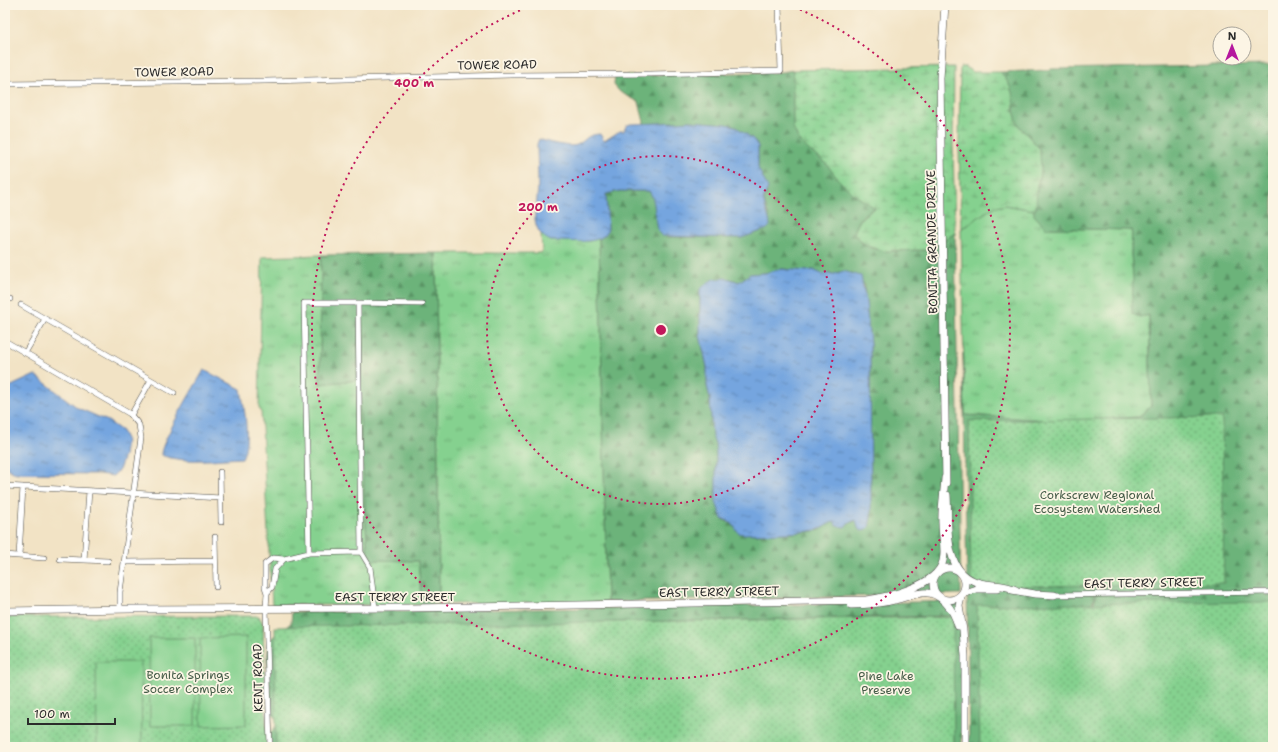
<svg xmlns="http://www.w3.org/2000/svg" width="1278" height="752" font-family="'Shantell Sans',sans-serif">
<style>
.grass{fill:url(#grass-tufts);stroke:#587e5d}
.forest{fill:url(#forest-firs);stroke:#4c6f52;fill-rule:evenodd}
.wetland{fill:url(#wetland-marsh);stroke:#587e5d}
.park{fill:url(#park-dots);stroke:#587e5d}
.pitch{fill:#85d18f;stroke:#587e5d}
.water{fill:url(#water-ripples);stroke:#506885}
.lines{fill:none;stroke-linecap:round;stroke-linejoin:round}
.street-casing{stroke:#494742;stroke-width:6}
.secondary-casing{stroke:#494742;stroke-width:8}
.street{stroke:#fff;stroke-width:5}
.secondary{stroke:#fff;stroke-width:7}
.ring{fill:none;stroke:#c2185b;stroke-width:2;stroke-dasharray:2 4}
.labels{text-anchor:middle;stroke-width:3.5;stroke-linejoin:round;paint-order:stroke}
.street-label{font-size:12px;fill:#2b2b2b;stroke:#fcf5e5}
.park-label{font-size:12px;fill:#465d49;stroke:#fcf5e5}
.centre{fill:#c2185b;stroke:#fcf5e5;stroke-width:2}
.ring-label{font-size:12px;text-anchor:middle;font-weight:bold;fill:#c2185b;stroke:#fcf5e5;stroke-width:3.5;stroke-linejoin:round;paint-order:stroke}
</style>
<defs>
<pattern id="grass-tufts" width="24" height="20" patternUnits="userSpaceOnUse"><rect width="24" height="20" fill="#85d18f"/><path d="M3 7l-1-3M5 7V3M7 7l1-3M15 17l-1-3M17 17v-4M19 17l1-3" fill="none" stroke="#6daa75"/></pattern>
<pattern id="forest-firs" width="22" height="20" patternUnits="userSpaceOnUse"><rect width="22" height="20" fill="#6cb37a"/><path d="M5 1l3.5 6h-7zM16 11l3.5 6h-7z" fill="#599264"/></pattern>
<pattern id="wetland-marsh" width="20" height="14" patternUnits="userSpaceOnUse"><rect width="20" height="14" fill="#85d18f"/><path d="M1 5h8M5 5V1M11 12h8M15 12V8" fill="none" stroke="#6daa75"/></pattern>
<pattern id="park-dots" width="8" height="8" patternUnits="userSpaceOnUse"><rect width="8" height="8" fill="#85d18f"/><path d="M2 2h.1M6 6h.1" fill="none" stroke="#6daa75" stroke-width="1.8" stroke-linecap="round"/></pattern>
<pattern id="water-ripples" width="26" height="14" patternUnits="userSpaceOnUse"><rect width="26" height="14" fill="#74a5df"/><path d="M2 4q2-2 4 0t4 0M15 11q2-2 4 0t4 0" fill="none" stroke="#5f87b5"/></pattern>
</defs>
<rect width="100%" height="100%" fill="#fcf5e5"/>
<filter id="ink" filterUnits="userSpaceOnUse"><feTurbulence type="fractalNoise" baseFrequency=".025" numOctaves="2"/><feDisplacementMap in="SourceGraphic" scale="8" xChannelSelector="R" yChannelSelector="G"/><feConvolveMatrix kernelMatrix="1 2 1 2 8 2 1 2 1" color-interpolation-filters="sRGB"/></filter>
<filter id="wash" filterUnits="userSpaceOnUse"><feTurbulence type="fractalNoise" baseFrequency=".012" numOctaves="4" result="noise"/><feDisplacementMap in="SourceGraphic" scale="16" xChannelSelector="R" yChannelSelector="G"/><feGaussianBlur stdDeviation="0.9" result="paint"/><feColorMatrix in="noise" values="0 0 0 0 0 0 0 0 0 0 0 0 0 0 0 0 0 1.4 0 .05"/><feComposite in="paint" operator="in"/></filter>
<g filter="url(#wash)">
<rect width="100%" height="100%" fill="#f2e3c5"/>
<path class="grass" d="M1005 205 1034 210 1047 228 1132 230 1131 254 1133 277 1149 315 1151 406 1139 417 1062 421 965 415 961 229 992 208Z
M541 234 551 241H590L599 238 607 602 439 604 436 253H542Z
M321 255 320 384 358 380 368 560 418 561 422 605H272L261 410 259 409 262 257Z"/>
<path class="forest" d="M1273 65V747H969L967 584 963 353 965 415 1062 421 1139 417 1151 406 1149 315 1140 317 1132 314 1133 277 1131 254 1132 230 1046 228 1034 215V210L1036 209 1037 184 1040 178 1041 171 1040 152 1039 148 1018 125 1014 111 1013 96 1009 84 1001 72 1050 70V69ZM1097 593 1074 664 1086 616Z
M793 70V128L810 151 826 163 837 178 852 193 875 208C863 212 858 221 854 233 866 255 895 251 916 250 920 250 925 251 928 250 936 247 947 238 955 233L961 594 607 602 599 238C604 237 606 235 608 229L606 194 619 191H649C657 201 657 218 657 229L666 237 741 238 767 229C768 225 769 222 769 218 769 209 760 202 767 193L758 168V146L753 139 735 126 726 124 691 121 643 124 644 122 639 102 620 92 614 85 615 76 782 72ZM782 269 807 271 813 270 822 274H835L839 272 864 285 870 343 871 517 869 527 858 524 857 520 841 527 838 526 836 522H831L820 530 815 531 793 533 753 534 722 519 716 498V452L715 443 712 436 710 398 707 386V367L700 335V289L714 279H731L739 282 750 274 765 273Z
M436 253 439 604 422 605 418 561 368 560 358 380 320 384 321 255Z
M961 601 962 747H954L951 617 948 616 299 628 281 747H270L269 734 280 722 271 713 267 658 270 639 291 623 292 612C515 610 738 606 961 601Z"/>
<path class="wetland" d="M954 67 953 146 955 233 928 250 884 251 867 246 857 238 854 233C859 220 863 214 875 208L852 193 837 178 826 163 810 151 799 141 793 128V70Z
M960 67H966L972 72H1001L1009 84 1013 96 1014 111 1018 125 1039 148 1040 152 1041 171 1040 178 1037 184 1036 209 1034 210 1005 205 992 208 961 229 959 146Z"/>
<path class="park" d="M1222 417 1224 583 971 587 969 421Z
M1273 602V747H980L977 605Z
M259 616 263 624 267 747H5V617Z
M953 617 954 747H276L275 627Z"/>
<path class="pitch" d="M246 637V725L201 726 200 638Z
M149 638H195V726H150Z
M96 662H141L142 747H97Z"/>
<path class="water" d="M691 121 726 124 735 126 753 139 758 146V168L768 188C767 191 765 194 764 197 762 205 770 216 770 226L767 229 741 238 662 236C651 229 659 203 649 191H619L606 194 608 229C604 247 565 240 551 241 541 237 536 229 535 219 534 212 537 205 537 198 539 180 537 162 537 144L539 139C546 142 571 148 577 145 588 139 585 135 600 134L604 141 620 131H624L626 126 630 124 660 123Z
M782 269 807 271 813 270 822 274H835L843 271 861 276 866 302 870 343 871 517 869 527 866 530 862 531 858 528 856 520 848 523 845 527 836 526 835 522C828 522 824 529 816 530 793 534 768 533 744 534L739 533 736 530C734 523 728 520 722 519L716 502V452L715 443 712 436 710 398 707 386V367L700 335V289L710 281 714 279 727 278 739 282 750 274 765 273Z
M204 370 241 389C244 408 251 441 242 458 217 459 184 464 161 455 160 443 196 384 204 370Z
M35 375 78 408 108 421 122 431 126 439 124 456 119 470 113 476 99 474 15 473 5 467V389Z"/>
</g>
<g filter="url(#ink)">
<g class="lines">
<g class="street-casing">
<path id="street" d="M5 84 266 81 511 75 650 74 781 71 779 5
M5 299H10
M358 303 422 304
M21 305 174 393
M5 341 130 414 139 425 141 438 120 592V609
M25 353 45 319
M131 415 151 380
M220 472 221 522
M5 486 221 498
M215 537 216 587
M309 553 304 303H358L361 552
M5 555 44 558
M19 556 23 487
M60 559 108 561
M84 560 89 491
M124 562 215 561
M267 593 265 587V564L273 558 284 559
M1054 595 1273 592
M270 747 266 608 267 593 272 587 275 569 284 559 309 553 361 552 370 567 375 608"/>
</g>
<g class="secondary-casing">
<path id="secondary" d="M945 5 940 78 946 483
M947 495C949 522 942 568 974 581 987 587 1002 583 1016 590
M933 584a16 16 0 1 1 32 0a16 16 0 1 1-32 0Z
M1012 590 1035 594 1054 595
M851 605C866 605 881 604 895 600 904 598 913 594 922 593 940 590 954 610 958 626
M5 611 131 609 410 608 866 600C888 597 937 586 943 561 946 550 942 536 942 524 941 509 944 494 945 478
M965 747V656L963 630 959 606 962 594 977 589H997"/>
</g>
<use href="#street" class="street"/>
<use href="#secondary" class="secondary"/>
</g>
</g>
<g class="ring">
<circle cx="661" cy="330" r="174"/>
<path d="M789 5A349 349 0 1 1 533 5"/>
</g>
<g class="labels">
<g class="street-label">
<text transform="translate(497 65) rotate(-1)" y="4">TOWER ROAD</text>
<text transform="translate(174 72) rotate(-1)" y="4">TOWER ROAD</text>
<text transform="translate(932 242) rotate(-91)" y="4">BONITA GRANDE DRIVE</text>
<text transform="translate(1144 583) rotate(-1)" y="4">EAST TERRY STREET</text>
<text transform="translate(719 592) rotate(-1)" y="4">EAST TERRY STREET</text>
<text x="395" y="601">EAST TERRY STREET</text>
<text transform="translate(258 678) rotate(-91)" y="4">KENT ROAD</text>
</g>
<g class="park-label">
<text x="1097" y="499">Corkscrew Regional<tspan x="1097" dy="14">Ecosystem Watershed</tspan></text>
<text x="188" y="679">Bonita Springs<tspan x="188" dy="14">Soccer Complex</tspan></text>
<text x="886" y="680">Pine Lake<tspan x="886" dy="14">Preserve</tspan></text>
</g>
</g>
<circle cx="661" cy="330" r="6" class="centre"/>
<g class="ring-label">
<text x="414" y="87">400 m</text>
<text x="538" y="211">200 m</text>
</g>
<rect width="1278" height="752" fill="none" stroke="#fcf5e5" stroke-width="20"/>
<g transform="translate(1232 46)"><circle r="19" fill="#fcf5e5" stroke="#a8a49b"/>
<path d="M0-3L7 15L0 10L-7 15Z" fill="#b5179e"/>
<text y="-6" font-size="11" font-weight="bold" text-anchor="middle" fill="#2b2b2b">N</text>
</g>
<path d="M28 718v6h87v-6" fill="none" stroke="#2b2b2b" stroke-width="2"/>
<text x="34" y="718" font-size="12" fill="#2b2b2b" stroke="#fcf5e5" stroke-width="3" paint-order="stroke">100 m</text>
</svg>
